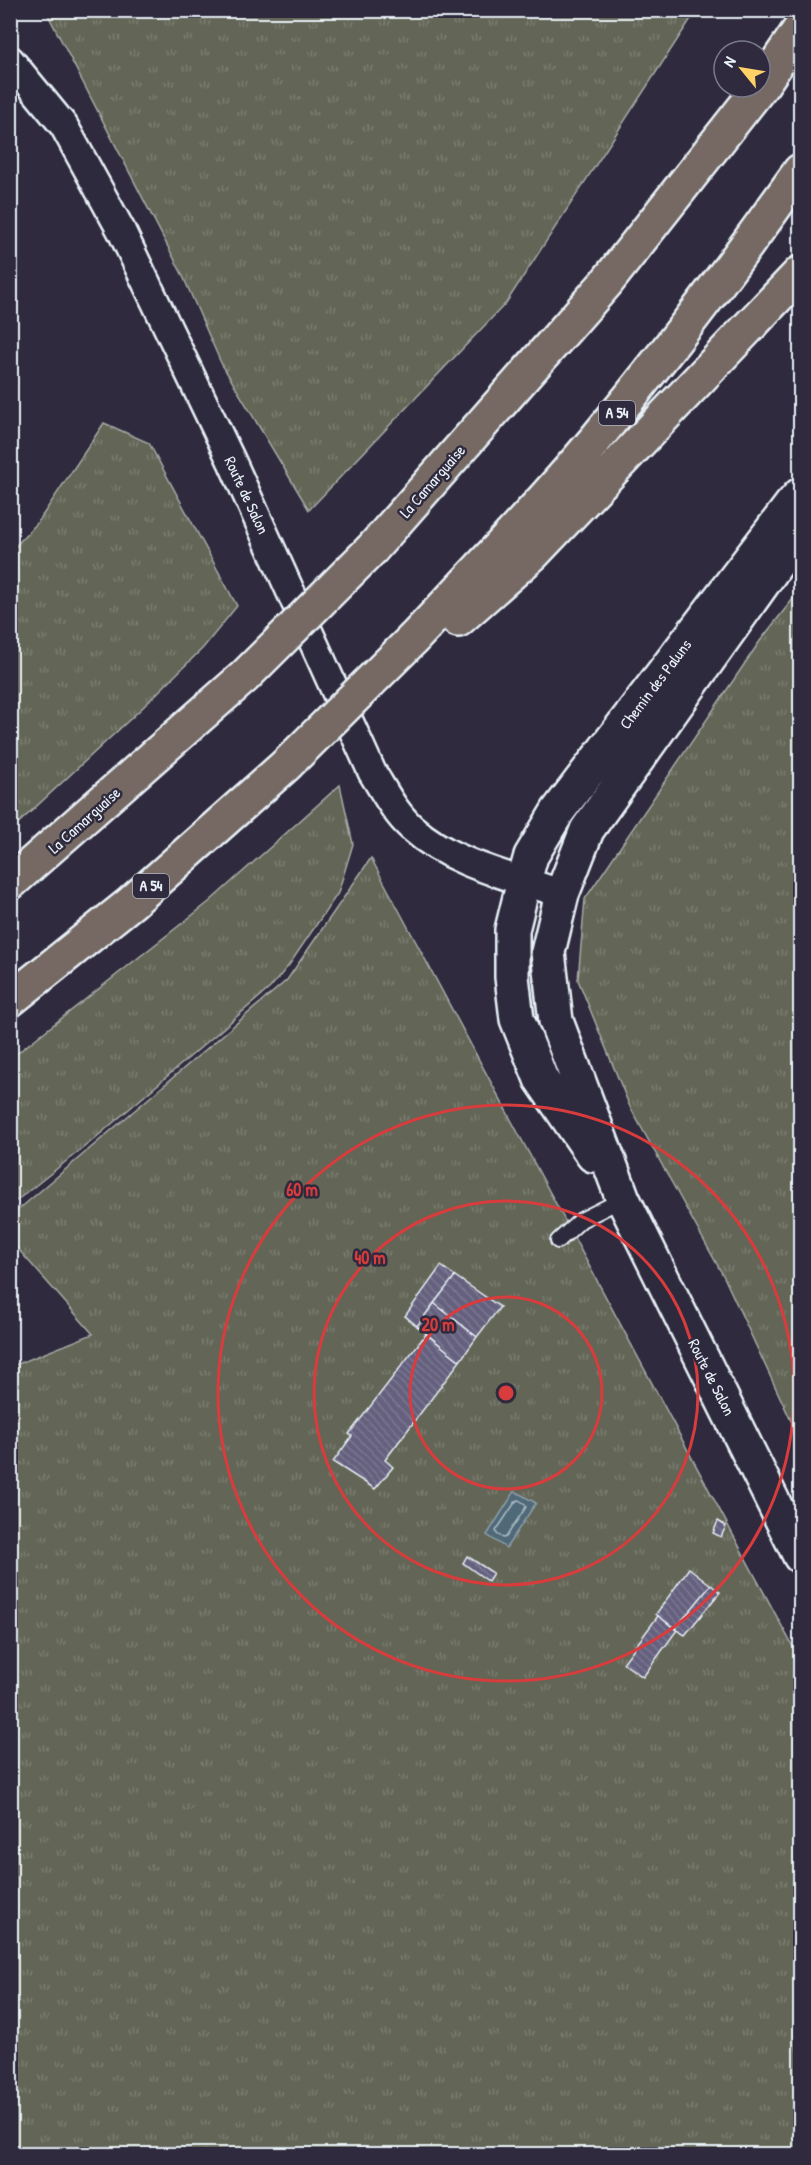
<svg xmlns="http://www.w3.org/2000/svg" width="811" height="2165" font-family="'Patrick Hand',sans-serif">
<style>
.grass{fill:url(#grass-tufts);stroke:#a6aca8;stroke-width:1.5}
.water{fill:#506978;stroke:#8d9fab;stroke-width:1.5}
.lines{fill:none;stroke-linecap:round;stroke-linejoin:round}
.shore{stroke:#abbbc5;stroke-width:1.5}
.building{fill:url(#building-back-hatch);stroke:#e8f1f8;stroke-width:1.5}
.lane-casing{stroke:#e8f1f8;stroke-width:18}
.street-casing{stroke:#e8f1f8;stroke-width:32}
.secondary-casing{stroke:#e8f1f8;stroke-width:38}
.highway-casing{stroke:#e8f1f8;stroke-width:38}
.lane{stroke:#2f2a3d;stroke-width:14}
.street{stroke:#2f2a3d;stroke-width:27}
.secondary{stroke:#2f2a3d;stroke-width:33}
.highway{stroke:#766964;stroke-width:33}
.highway-bridge-casing{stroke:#e8f1f8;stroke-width:38;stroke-linecap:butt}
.highway-bridge{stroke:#766964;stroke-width:33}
.ring{fill:none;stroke:#d83c3d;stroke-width:3}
.labels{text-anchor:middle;stroke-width:5;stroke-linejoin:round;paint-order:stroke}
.shield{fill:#2f2a3d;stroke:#b0b5c0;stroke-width:1.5}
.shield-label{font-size:15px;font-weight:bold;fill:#e8f1f8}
.street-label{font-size:16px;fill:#e8f1f8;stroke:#2f2a3d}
.centre{fill:#d83c3d;stroke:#2f2a3d;stroke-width:3}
.ring-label{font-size:18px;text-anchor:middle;font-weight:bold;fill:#d83c3d;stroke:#2f2a3d;stroke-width:5;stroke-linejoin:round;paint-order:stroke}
</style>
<defs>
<pattern id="grass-tufts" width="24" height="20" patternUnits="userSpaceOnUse" patternTransform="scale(1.5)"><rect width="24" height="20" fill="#646657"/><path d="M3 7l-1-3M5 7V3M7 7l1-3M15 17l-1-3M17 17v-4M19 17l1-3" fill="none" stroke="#7a7c70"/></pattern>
<pattern id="building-back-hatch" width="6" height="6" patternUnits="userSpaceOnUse" patternTransform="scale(1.5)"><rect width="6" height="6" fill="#65607e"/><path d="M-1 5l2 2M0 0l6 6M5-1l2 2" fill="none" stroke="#7b7791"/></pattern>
</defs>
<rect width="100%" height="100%" fill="#2f2a3d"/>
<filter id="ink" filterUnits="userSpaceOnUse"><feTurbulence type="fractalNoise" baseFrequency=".0167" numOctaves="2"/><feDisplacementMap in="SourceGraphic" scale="12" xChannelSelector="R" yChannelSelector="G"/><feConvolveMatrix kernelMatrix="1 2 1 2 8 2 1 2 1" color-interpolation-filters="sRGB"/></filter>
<g filter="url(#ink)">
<path class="grass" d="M46 11H696L506 303 309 510 221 363 182 274Z
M104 423 149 443 237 606 203 648 141 709 11 830V551L38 522Z
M800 590V1440L724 1277 630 1107 578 980 585 899 760 641Z
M340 785 353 844 338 893 289 965 270 988 93 1140 11 1205V1058L209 902Z
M371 858 800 1660V2154H11L10 1367 93 1334 11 1241V1216L287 980Z"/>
<path class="water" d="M515 1491 536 1503 506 1548 487 1535Z"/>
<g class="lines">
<path class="shore" d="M519 1500 525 1504 526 1507 506 1537 503 1538 497 1534 496 1531 516 1501Z"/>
</g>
<path class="building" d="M441 1266 455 1276 417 1326 405 1316Z
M455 1276 500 1307 477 1337 434 1303Z
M434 1303 477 1337 460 1361 417 1326Z
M426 1334 460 1361 385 1460 393 1467 375 1489 333 1462 352 1436 349 1434Z
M718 1521 726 1526 721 1537 713 1533Z
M467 1556 493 1573 488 1581 463 1563Z
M689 1568 711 1585 675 1629 656 1614Z
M711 1585 720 1592 685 1635 675 1629Z
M658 1616 677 1630 643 1677 623 1663Z"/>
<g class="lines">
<g class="lane-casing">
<path id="lane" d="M558 1241 581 1220 623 1199"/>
</g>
<g class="street-casing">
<path id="street" d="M10 60 64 126 121 230 232 462 372 772C384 791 395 813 412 828 453 865 511 876 562 894"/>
</g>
<g class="secondary-casing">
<path id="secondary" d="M800 531 587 830 562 894 548 952 556 1021 623 1199 800 1556
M593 1155 541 1079 517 1019 512 977V930L524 881 531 856 558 811 792 504 800 495"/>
</g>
<g class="highway-casing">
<path id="highway" d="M372 549 606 283 762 85 800 29
M458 620 534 553 800 273
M414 638C475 573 538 508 595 440 667 353 735 263 800 171
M10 883 244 677
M10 1000 131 903 286 765"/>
</g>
<use href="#lane" class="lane"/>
<use href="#street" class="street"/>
<use href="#secondary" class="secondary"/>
<use href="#highway" class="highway"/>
<g class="highway-bridge-casing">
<path id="highway-bridge" d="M244 677 372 549
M286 765 414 638"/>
</g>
<use href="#highway-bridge" class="highway-bridge"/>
</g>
</g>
<g class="ring">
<circle cx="506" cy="1393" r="96"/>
<circle cx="506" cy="1393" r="192"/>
<circle cx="506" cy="1393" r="288"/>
</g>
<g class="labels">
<g class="shield">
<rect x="599" y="401" width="36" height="24" rx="4.5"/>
<rect x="133" y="874" width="36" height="24" rx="4.5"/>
</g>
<g class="shield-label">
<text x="617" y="418">A 54</text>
<text x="151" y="891">A 54</text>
</g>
<g class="street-label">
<text transform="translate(432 481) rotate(-49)" y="6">La Camarguaise</text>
<text transform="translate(247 495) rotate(65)" y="6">Route de Salon</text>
<text transform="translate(655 684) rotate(-53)" y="6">Chemin des Paluns</text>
<text transform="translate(84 820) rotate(-42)" y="6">La Camarguaise</text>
<text transform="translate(712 1377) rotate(63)" y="6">Route de Salon</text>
</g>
</g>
<circle cx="506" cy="1393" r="9" class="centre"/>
<g class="ring-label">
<text x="302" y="1196">60 m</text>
<text x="370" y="1264">40 m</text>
<text x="438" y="1331">20 m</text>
</g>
<rect width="811" height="2165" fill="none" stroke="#2f2a3d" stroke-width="36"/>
<rect x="18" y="18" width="775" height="2129" fill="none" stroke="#e8f1f8" stroke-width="2" filter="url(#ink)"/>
<g transform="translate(742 69) rotate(300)"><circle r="28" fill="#2f2a3d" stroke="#797a88" stroke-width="1.5"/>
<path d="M0-4.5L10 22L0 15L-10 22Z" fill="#ffd166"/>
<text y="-9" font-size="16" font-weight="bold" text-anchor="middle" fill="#e8f1f8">N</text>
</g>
</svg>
